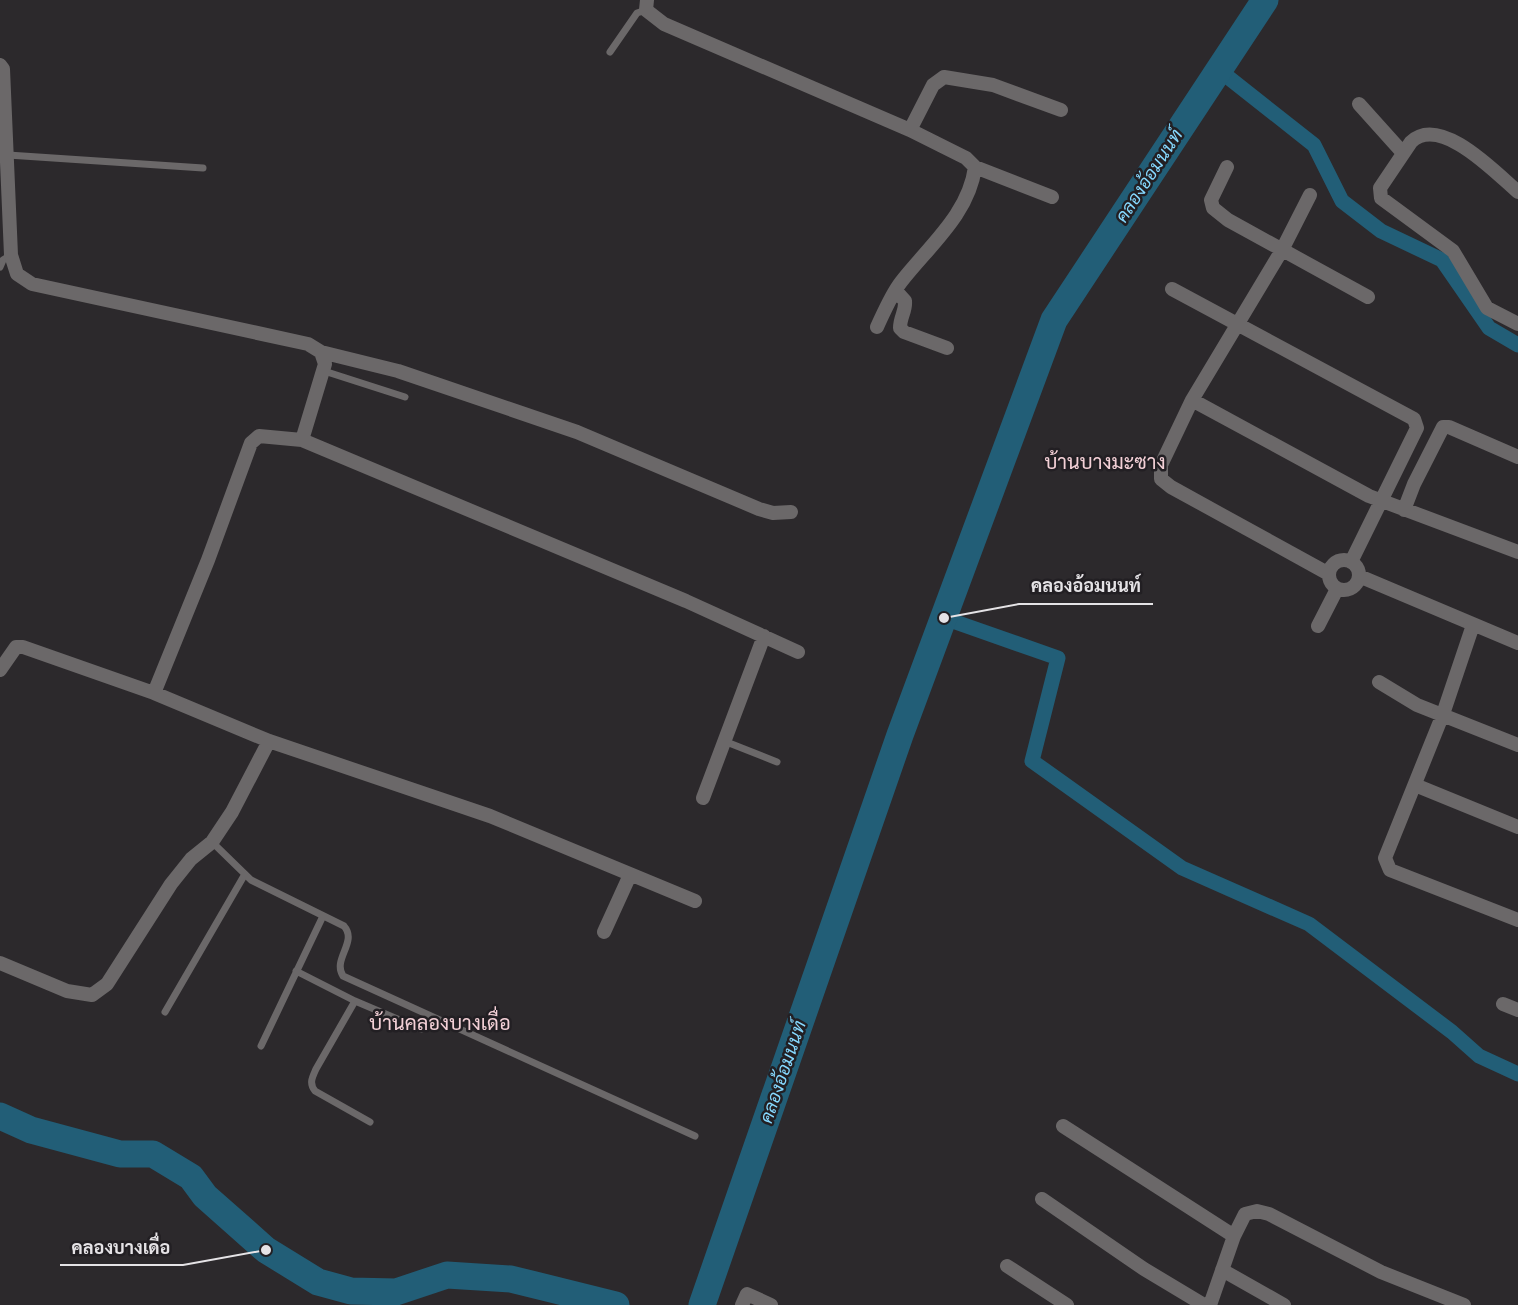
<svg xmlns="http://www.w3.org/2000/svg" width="1518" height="1305" font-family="Helvetica,Sarabun,sans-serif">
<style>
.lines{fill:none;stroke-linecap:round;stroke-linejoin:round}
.canal{stroke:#225e77;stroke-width:15}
.river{stroke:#225e77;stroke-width:27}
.service{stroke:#6b6869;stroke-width:7}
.minor{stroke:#6b6869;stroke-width:14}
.labels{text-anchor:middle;stroke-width:5;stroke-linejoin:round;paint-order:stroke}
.water-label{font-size:18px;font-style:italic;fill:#86d9ff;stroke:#221f23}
.quarter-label{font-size:20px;fill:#f4d1d7;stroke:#221f23}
.leader{fill:none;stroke:#e5e3e6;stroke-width:2}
.callout-dot{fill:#e5e3e6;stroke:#221f23;stroke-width:2}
.callout-label{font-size:18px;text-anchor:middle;font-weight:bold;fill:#e5e3e6;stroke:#221f23;stroke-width:5;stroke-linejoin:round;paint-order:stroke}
</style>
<rect width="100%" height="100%" fill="#2c292c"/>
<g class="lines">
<path class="canal" d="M1219 70 1314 145 1342 201 1381 231 1442 260 1489 328 1518 345
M944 618 1058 658 1032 761 1182 868 1309 924 1452 1032 1479 1056 1518 1074"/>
<path class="river" d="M0 1116 31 1130 120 1154H153L191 1177 205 1196 266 1250 318 1282 351 1291 396 1292 447 1275 511 1279 616 1305
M702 1305 900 735 1054 320 1265 0"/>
<path class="service" d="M610 52 637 13 646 10
M8 155 203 168
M0 267 3 260 11 255
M324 371 405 397
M724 741 777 762
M212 842 251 880 344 926C358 942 332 959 343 976L695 1136
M296 971 355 1001 421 1029
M355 1001 316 1069C312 1078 309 1083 315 1091L370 1122
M165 1012 245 874
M261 1046 323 916"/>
<path class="minor" d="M647 0 646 10 664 24 910 130 966 158 975 167C969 214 929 246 901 282 891 295 884 312 877 327
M0 65 3 69 11 255 17 274 32 284 308 344 321 352 325 364 302 440 259 436 251 443 208 560 154 693
M1359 104 1403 153
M910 130 933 85 944 77 993 85 1061 110
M975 167 1052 197
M1227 167 1211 200 1213 208 1228 220 1368 297
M1518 192C1495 172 1440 114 1411 142L1380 188 1381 198 1453 251 1487 308 1518 324
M1310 195 1282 250 1192 400 1161 465V479L1171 487 1329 574
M1172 289 1414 419 1417 428 1351 562
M896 291 905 301C906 311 900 317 900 328L904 332 947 348
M321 352 398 371 577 432 759 509 773 513 791 512
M1192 400 1369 496 1518 552
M302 440 686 601 798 652
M1404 510 1414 484 1443 427H1449L1518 457
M1329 575a15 15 0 1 1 30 0a15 15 0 1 1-30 0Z
M1359 576 1518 643
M1473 625 1443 714 1385 858 1390 870 1518 920
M1318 626 1337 589
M0 670 16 647H23L154 693 269 741 490 816 695 901
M1379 682 1417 705 1518 745
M1415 785 1518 827
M703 798 764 636
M604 932 630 875
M0 963 67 991 92 995 107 984 171 884 191 859 212 842 232 812 269 741
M1503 1004 1518 1010
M1063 1126 1234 1236 1210 1305
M1042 1199 1144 1269 1204 1305
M1234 1236 1245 1214 1257 1211 1269 1214 1381 1272 1464 1305
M1007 1266 1067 1305
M1222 1270 1284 1305
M742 1305 747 1294 771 1305"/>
</g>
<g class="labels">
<g class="water-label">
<text transform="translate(1149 176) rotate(-57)" y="6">คลองอ้อมนนท์</text>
<text transform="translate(783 1072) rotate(-71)" y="6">คลองอ้อมนนท์</text>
</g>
<g class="quarter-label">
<text x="1105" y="469">บ้านบางมะซาง</text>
<text x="440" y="1030">บ้านคลองบางเดื่อ</text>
</g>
</g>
<path class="leader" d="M944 618L1019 604H1153M266 1250L183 1265H60"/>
<g class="callout-dot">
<circle cx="944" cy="618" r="6"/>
<circle cx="266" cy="1250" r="6"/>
</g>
<g class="callout-label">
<text x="1086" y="592">คลองอ้อมนนท์</text>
<text x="121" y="1254">คลองบางเดื่อ</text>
</g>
</svg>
